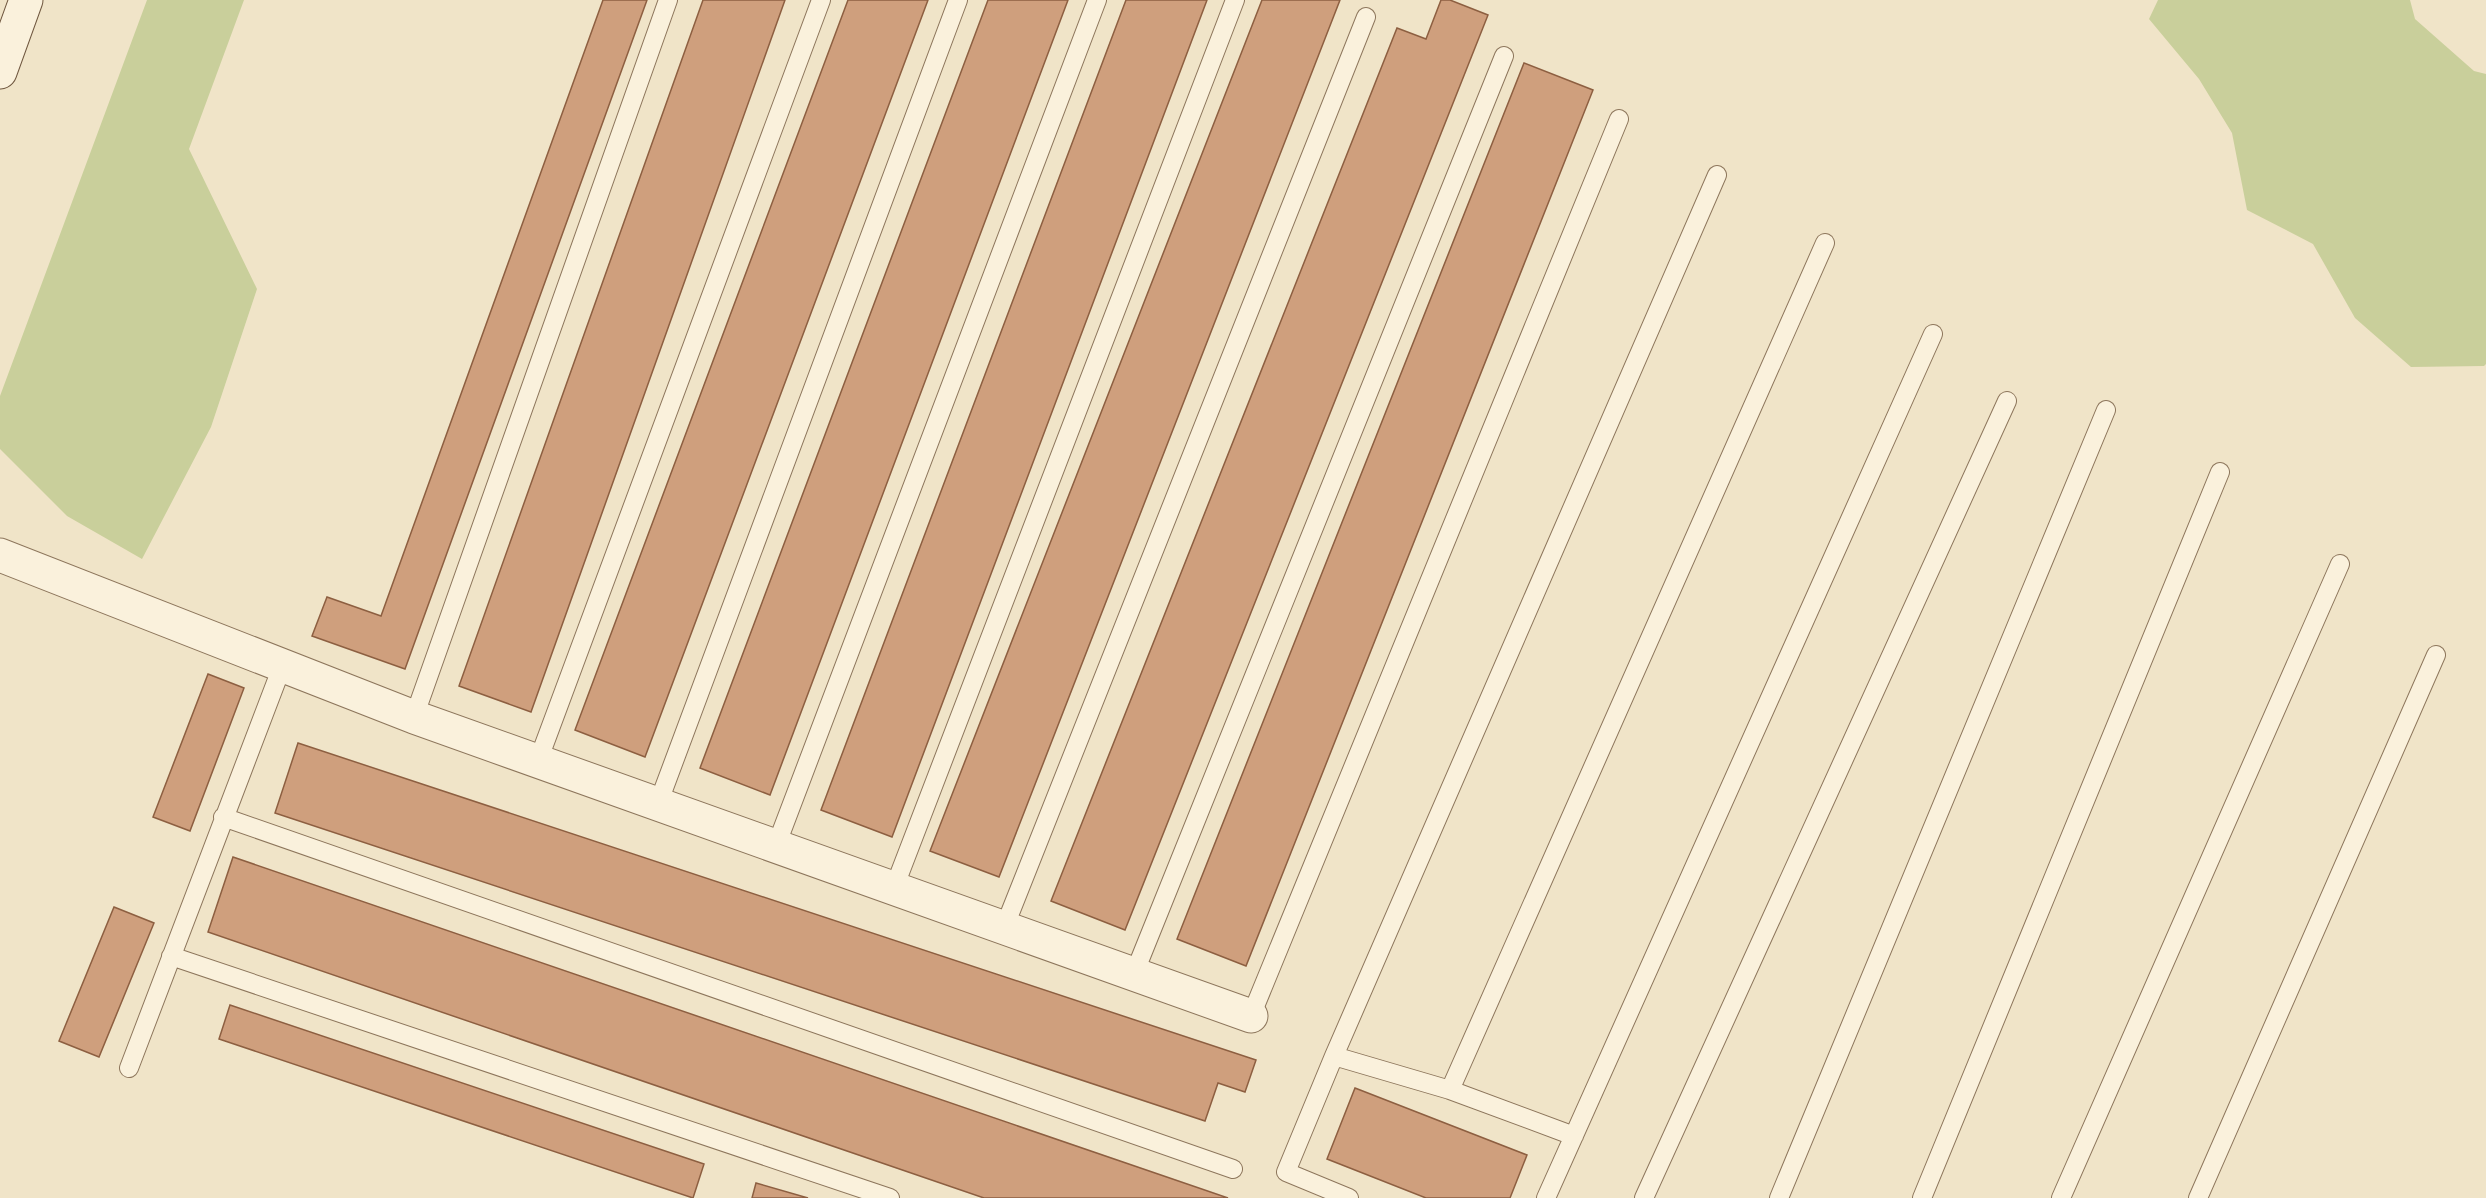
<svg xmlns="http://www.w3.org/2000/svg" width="2486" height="1198" font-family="Merriweather,serif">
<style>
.green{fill:#c9cf9b}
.building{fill:#cf9f7d;stroke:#8d5f41;stroke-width:1.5}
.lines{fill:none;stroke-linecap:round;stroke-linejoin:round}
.lane-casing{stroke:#8d765c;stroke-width:20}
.street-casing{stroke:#8d765c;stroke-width:35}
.secondary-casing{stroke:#6f573f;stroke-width:35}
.lane{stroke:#faf1dc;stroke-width:18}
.street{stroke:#faf1dc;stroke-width:33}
.secondary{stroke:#faf1dc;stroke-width:33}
</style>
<rect width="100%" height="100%" fill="#f0e4c8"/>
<path class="green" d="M147 0H244L189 149 257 289 211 427 142 559 67 516 0 449V396Z
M2158 0H2410L2415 19 2474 71 2486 74V364L2484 366 2411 367 2355 318 2313 244 2247 210 2232 133 2199 79 2149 19Z"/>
<path class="building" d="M603 0H647L405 669 312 636 327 597 381 616Z
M703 0H785L531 712 459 686Z
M848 0H928L645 757 575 730Z
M988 0H1068L770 795 700 768Z
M1126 0H1207L892 837 821 810Z
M1262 0H1340L999 877 930 851Z
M1441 0H1450L1488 15 1125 930 1051 901 1397 28 1426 39Z
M1524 63 1593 90 1246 966 1177 939Z
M208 674 244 688 190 831 153 817Z
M298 743 1256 1060 1245 1092 1218 1083 1205 1121 275 813Z
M233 857 1228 1198H984L208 932Z
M114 907 154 923 99 1057 59 1041Z
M230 1005 704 1164 693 1198 219 1039Z
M1355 1088 1527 1155 1510 1198H1426L1327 1159Z
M756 1183 808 1198H752Z"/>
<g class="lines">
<g class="lane-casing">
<path id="lane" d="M414 717 668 0
M538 761 821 0
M658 804 958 0
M223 817 1233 1169
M776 846 1097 0
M894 888 1235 0
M1004 928 1366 17
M171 956 890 1198
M1134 974 1504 56
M1251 1016 1619 119
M1334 1056 1450 1090 1574 1136
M129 1068 283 664
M1450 1090 1825 243
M1349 1198 1286 1172 1334 1056 1717 175
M1546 1198 1933 334
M1644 1198 2007 401
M1779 1198 2106 410
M1922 1198 2220 472
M2061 1198 2340 564
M2198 1198 2436 655"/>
</g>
<g class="street-casing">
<path id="street" d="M0 555 414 717 1251 1016"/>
</g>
<g class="secondary-casing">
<path id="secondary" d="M0 72 26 0"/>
</g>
<use href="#lane" class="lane"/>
<use href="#street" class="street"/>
<use href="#secondary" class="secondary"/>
</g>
</svg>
